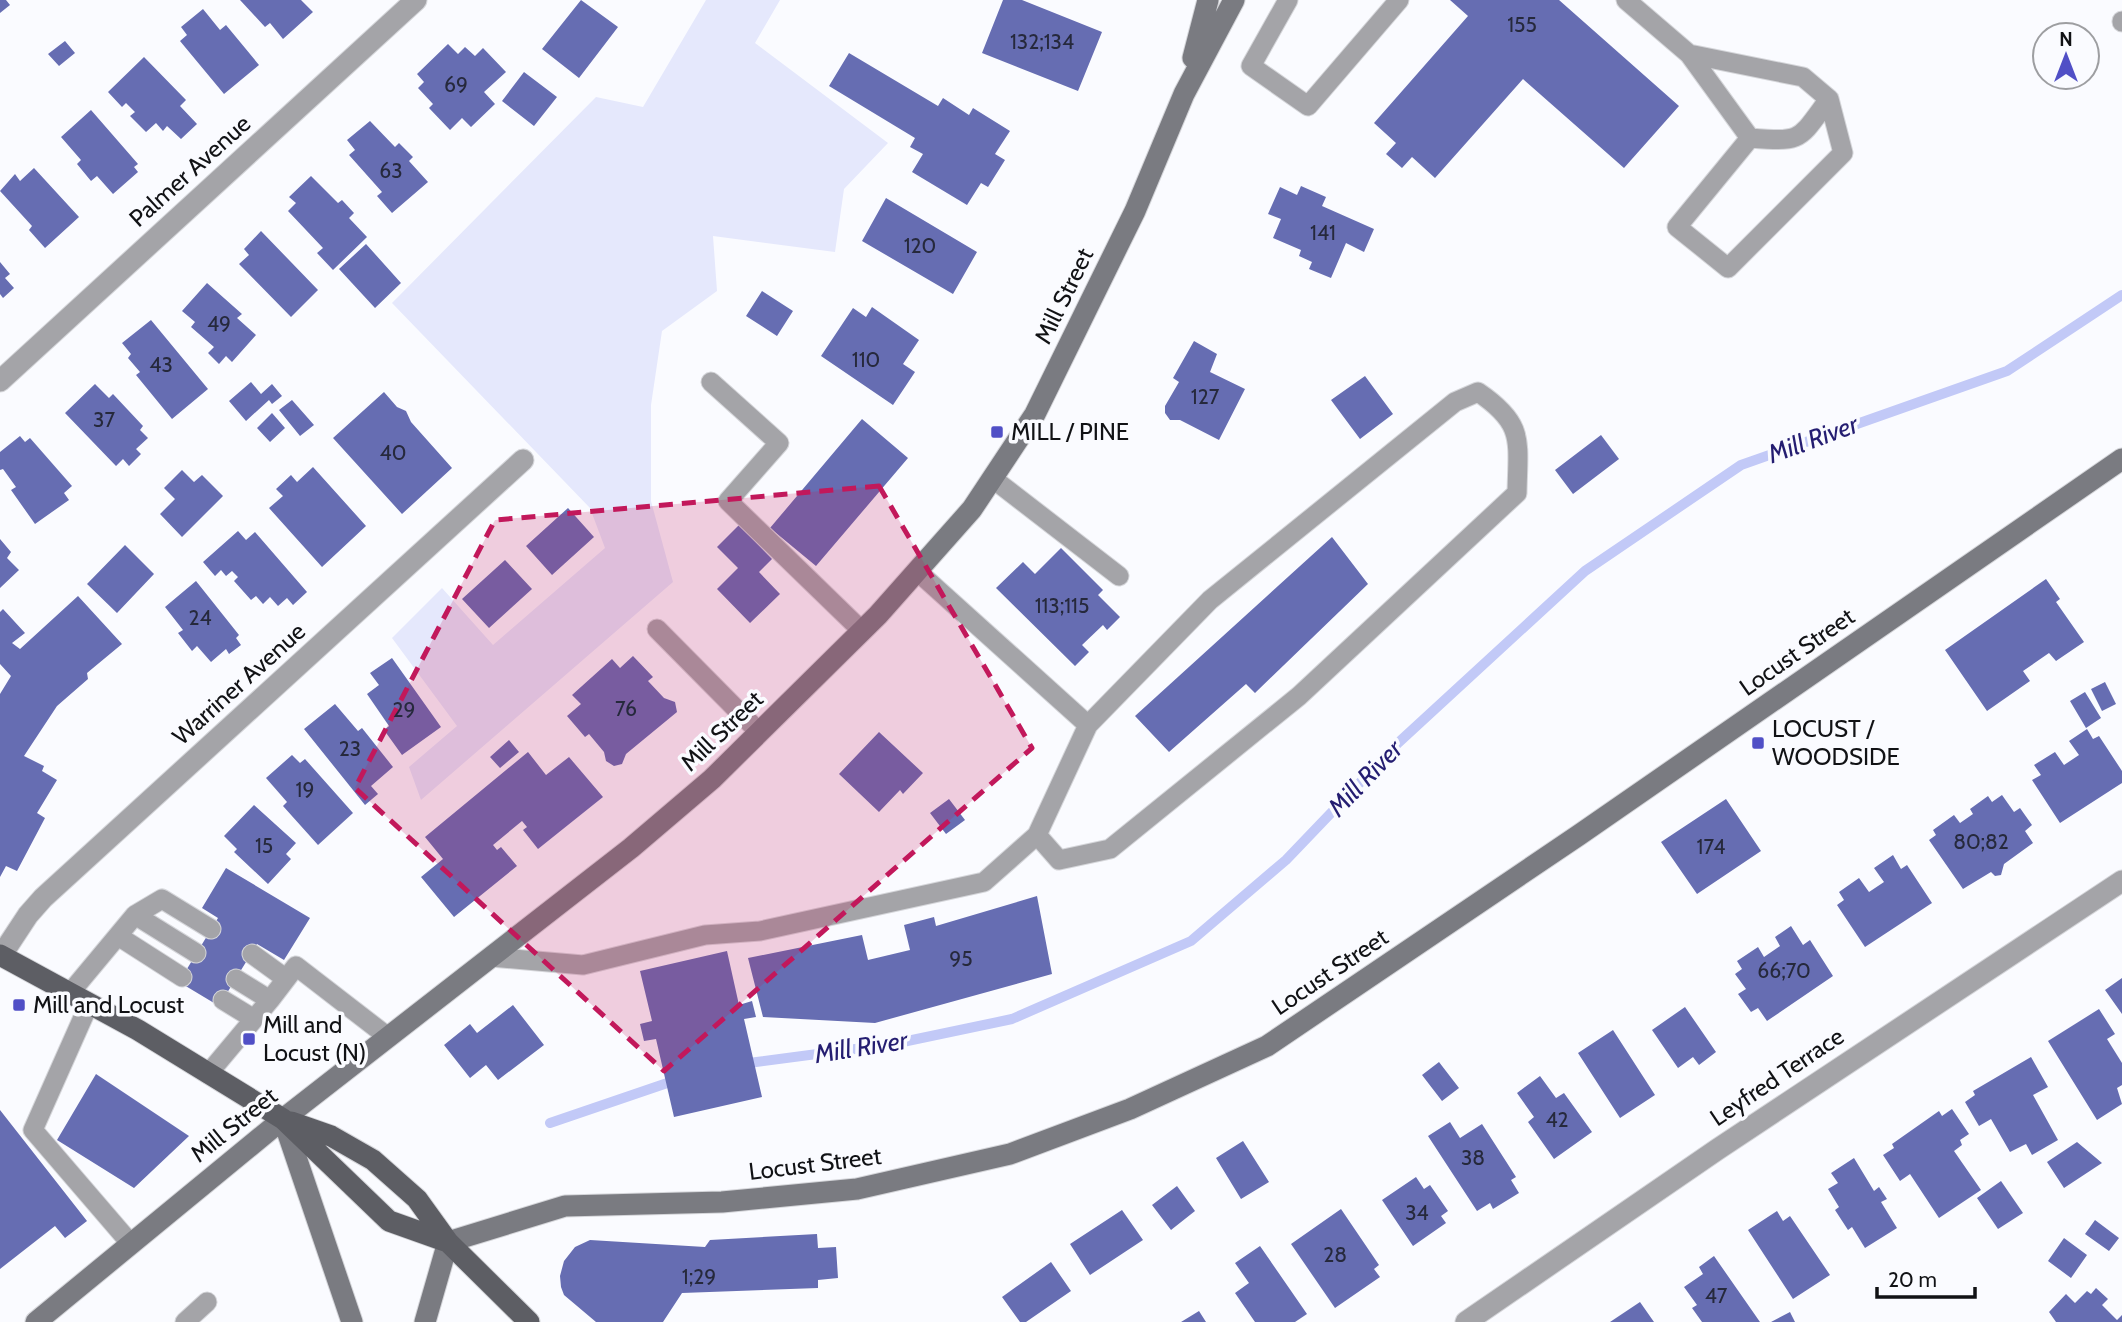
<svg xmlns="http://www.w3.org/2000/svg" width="2122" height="1322" font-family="Cabin,sans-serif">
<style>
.green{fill:#e5e8fc}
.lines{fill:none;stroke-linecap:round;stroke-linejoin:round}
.stream{stroke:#c2c9f7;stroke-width:10}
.building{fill:#666db2}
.lane-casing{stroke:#d5d6da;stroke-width:21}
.street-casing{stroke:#d5d6da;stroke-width:23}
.secondary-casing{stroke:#d5d6da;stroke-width:23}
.primary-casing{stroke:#d5d6da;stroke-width:23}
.lane{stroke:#a4a4a8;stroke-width:19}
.street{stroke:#a4a4a8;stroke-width:21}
.secondary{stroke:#7a7b81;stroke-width:21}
.primary{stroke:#5d5e64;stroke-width:21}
.marked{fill:#c2185b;fill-opacity:0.2;stroke:#c2185b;stroke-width:5;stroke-dasharray:14 9;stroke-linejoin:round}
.poi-dot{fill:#504fc6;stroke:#fafbff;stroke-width:2.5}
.labels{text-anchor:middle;stroke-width:7;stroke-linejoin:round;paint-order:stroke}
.number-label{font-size:21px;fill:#26293c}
.street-label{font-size:24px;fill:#111215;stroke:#fafbff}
.poi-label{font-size:24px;fill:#111215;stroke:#fafbff;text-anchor:start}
.water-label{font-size:26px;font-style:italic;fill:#241d71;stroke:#fafbff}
</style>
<rect width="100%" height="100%" fill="#fafbff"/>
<path class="green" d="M706 0H780L755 43 888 143 844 189 835 252 713 236 717 291 662 331 651 405V501L673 582 421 800 409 767 457 726 392 638 442 588 493 645 605 548 590 508 392 303 596 97 643 107Z"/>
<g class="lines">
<path class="stream" d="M741 1064 893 1044 1012 1019 1191 941 1286 860 1398 743 1585 571 1741 465 2007 371 2122 295
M550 1123 679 1079"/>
</g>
<path class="building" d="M0 0H6L10 5 0 13Z
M240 0H301L313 12 283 39 270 23 265 27Z
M581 0 618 27 579 78 542 49Z
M1003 0H1022L1102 32 1078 91 982 53Z
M1450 0H1559L1679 106 1624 168 1523 79 1435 178 1412 157 1402 168 1386 154 1396 143 1374 123 1468 16Z
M203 9 220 30 226 25 259 65 224 94 180 41 187 35 181 27Z
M65 41 75 53 59 66 48 54Z
M448 44 458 54 465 47 475 56 483 48 506 72 484 92 495 104 471 127 462 118 450 130 429 108 433 104 418 88 424 82 417 74Z
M849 53 938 106 943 98 969 115 973 108 1010 131 995 154 1005 160 988 187 981 183 967 205 912 172 923 154 910 147 915 138 829 86Z
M144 57 186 100 180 106 197 124 181 139 167 126 163 131 156 123 146 132 130 116 135 112 126 103 122 107 108 92Z
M524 72 557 97 534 126 502 101Z
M91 110 138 164 134 167 138 172 113 194 97 176 91 181 77 164 81 160 61 137Z
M370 121 395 147 399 143 413 157 409 161 428 182 392 213 377 196 382 192 349 155 355 150 347 140Z
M34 168 79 217 45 248 29 230 32 226 0 191 15 174 20 181Z
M311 176 338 203 342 200 354 213 349 218 367 237 333 270 317 253 323 248 288 211 296 203 289 197Z
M1301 186 1326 197 1322 206 1374 229 1364 252 1346 243 1331 278 1309 269 1312 262 1299 256 1301 250 1273 238 1281 219 1268 214 1280 187 1297 195Z
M886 198 977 252 953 294 862 241Z
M261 231 318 290 291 317 239 264 249 255 244 249Z
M366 244 401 283 375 308 339 269Z
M0 262 10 274 5 278 14 288 3 298 0 294Z
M207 283 242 314 237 318 256 335 232 362 226 356 219 364 208 353 214 347 191 327 195 322 182 311Z
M762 291 793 311 777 336 746 316Z
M872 307 919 340 903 364 915 372 893 405 821 356 853 308 866 317Z
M151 320 208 389 172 419 136 375 140 372 128 358 131 354 122 343Z
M1194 341 1217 354 1210 372 1245 389 1219 440 1180 420H1170L1165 413V406L1179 382 1173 378Z
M1365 376 1393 414 1360 439 1331 400Z
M251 382 261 394 272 384 282 396 272 404 269 400 246 421 229 401Z
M95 384 109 398 113 394 143 426 140 430 148 438 136 449 141 454 129 466 123 459 116 466 65 413Z
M384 392 397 407 406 411 411 422 452 468 402 514 333 438Z
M292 400 314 425 300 436 279 410Z
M272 413 285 428 270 442 257 428Z
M862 419 908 458 816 566 770 528Z
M1601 435 1619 459 1573 494 1555 470Z
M20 436 25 442 30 438 72 486 64 493 69 500 35 524 11 490 16 487 3 469 0 470V452Z
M313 467 366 526 322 567 269 508 283 496 276 489 291 475 297 482Z
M182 470 194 482 202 475 223 496 182 537 160 514 175 499 164 488Z
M568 508 594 537 552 575 526 546Z
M739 525 772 559 759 572 780 594 750 623 717 589 738 568 717 547Z
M238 531 246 540 255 532 307 592 293 605 287 598 278 606 270 597 263 604 256 596 251 600 234 581 238 577 232 571 226 576 221 570 215 576 203 562Z
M1332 537 1368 584 1255 693 1246 684 1169 752 1135 716Z
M0 539 11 552 7 558 19 570 0 588Z
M125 545 154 574 117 613 87 584Z
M1061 548 1103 590 1098 595 1120 617 1107 630 1103 625 1082 645 1089 652 1075 666 996 588 1023 562 1035 574Z
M505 560 532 589 489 628 462 599Z
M2046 579 2060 599 2056 602 2084 642 2056 661 2049 653 2023 671 2030 681 1987 711 1945 650Z
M196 581 239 635 236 638 241 645 229 654 226 649 211 662 197 646 192 651 178 633 183 630 165 607Z
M78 596 122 644 87 673 88 679 57 706 24 756 44 766 42 771 57 780 37 813 45 818 17 871 6 866 0 877V694L11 676 0 664V612L3 609 25 633 12 643 20 649Z
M633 656 653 677 648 681 664 698 675 702 677 712 626 754 622 764 614 766 606 761 604 752 589 734 585 737 567 716 581 704 572 695 612 659 620 668Z
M392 658 441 727 402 755 384 730 389 726 367 694 379 685 370 673Z
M2105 682 2116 704 2102 711 2091 689Z
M2085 692 2101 718 2086 728 2070 701Z
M335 704 358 731 362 728 393 767 371 786 378 794 365 805 304 729Z
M2087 729 2093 739 2099 736 2122 771V783L2060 823 2032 780 2041 775 2034 765 2055 752 2064 765 2079 755 2069 741Z
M879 732 923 773 903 794 900 790 879 812 839 774Z
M509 740 519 752 500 768 490 757Z
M528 752 546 775 569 757 603 797 538 849 523 830 527 827 522 821 493 845 497 850 501 847 517 866 454 917 421 877 443 859 425 837Z
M292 755 300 763 305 759 353 813 318 845 283 806 287 802 266 778Z
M2002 795 2014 812 2020 808 2032 825 2025 831 2033 843 2004 864 2001 875 1995 876 1991 872 1963 889 1929 840 1936 835 1933 830 1954 815 1960 823 1973 814 1970 809 1988 796 1992 802Z
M949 799 965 820 946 834 930 813Z
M1726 799 1761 851 1697 894 1661 842Z
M254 805 296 843 286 854 291 859 268 884 234 852 237 849 224 836Z
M1893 855 1901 869 1907 865 1932 903 1865 947 1837 905 1844 900 1839 892 1859 878 1869 892 1884 882 1874 868Z
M226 868 310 918 284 960 257 944 219 1006 179 982 218 918 202 908Z
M1037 896 1052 974 875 1023 763 1017 748 958 862 935 868 960 910 950 904 925 934 917 936 926Z
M1791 926 1803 945 1810 940 1833 976 1767 1021 1758 1008 1751 1012 1738 994 1746 989 1735 974 1742 969 1737 961 1758 947 1764 957 1780 946 1775 937Z
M727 951 739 1005 752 1001 756 1017 744 1019 762 1097 674 1117 656 1039 644 1041 640 1024 652 1021 640 971Z
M2122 978V1014L2105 990Z
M513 1005 544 1045 498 1080 486 1065 470 1078 444 1045 470 1024 477 1033Z
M1685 1007 1716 1052 1699 1065 1693 1057 1678 1068 1652 1030Z
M2099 1009 2115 1034 2107 1039 2122 1063V1085L2117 1088 2122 1104 2097 1120 2048 1041Z
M1613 1030 1655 1095 1620 1118 1578 1053Z
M2031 1057 2048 1087 2033 1095 2058 1140 2032 1155 2026 1144 2010 1152 1991 1119 1979 1126 1965 1102 1975 1095 1973 1091Z
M1439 1062 1459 1088 1442 1101 1422 1075Z
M96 1074 189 1136 134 1188 57 1140Z
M1540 1076 1556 1098 1564 1093 1592 1132 1554 1159 1528 1122 1534 1117 1517 1093Z
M1952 1109 1969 1134 1960 1140 1962 1145 1954 1151 1981 1190 1939 1218 1910 1174 1900 1181 1883 1155 1894 1148 1892 1144 1939 1111 1942 1116Z
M0 1110 87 1221 65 1238 55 1226 0 1269Z
M1450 1122 1460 1138 1482 1124 1516 1177 1511 1180 1519 1193 1493 1209 1490 1203 1477 1211 1428 1136Z
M1243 1141 1269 1182 1241 1199 1216 1158Z
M2077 1142 2102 1163 2064 1188 2047 1162Z
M1854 1158 1874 1191 1879 1187 1887 1199 1881 1202 1897 1228 1865 1248 1852 1227 1848 1230 1835 1210 1839 1207 1828 1189 1838 1183 1831 1173Z
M1416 1177 1424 1189 1430 1185 1448 1211 1441 1216 1446 1223 1413 1246 1382 1200Z
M2001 1181 2023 1213 1998 1229 1977 1198Z
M1177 1186 1195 1211 1171 1230 1152 1205Z
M1341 1209 1379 1265 1374 1269 1380 1277 1335 1308 1291 1244Z
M1122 1210 1143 1240 1090 1275 1070 1244Z
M1777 1211 1783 1221 1790 1216 1830 1275 1793 1299 1748 1230Z
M2095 1220 2119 1238 2109 1251 2085 1234Z
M817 1234 818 1248 836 1247 838 1278 818 1280V1288L682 1293 663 1322H596L564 1295 561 1287 560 1276 564 1261 575 1247 590 1240 705 1247 710 1240Z
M2064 1238 2087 1255 2071 1278 2048 1261Z
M1260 1246 1307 1314 1295 1322H1255L1235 1293 1249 1283 1235 1263Z
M1714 1256 1760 1322H1702L1692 1308 1697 1305 1684 1287 1703 1274 1699 1267Z
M1051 1262 1071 1291 1026 1322H1020L1002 1297Z
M2096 1288 2108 1299 2102 1305 2117 1320 2122 1315V1322H2056L2049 1312 2066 1294 2075 1303 2087 1291 2091 1294Z
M1640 1302 1654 1322H1610Z
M1199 1311 1206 1322H1181Z
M1790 1312 1795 1322H1771Z"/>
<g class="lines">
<g class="lane-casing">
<path id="lane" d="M1288 0 1251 66 1308 106 1399 0
M1626 0 1689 54 1750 138C1803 142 1798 141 1829 99
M2122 21V22
M1689 54 1803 77 1829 99 1843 153 1728 268 1677 227 1750 138
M711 382 779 443 728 501 862 631
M992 478 1119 576
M657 629 759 732
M1037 835 1059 860 1110 849 1299 696 1517 493C1518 440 1525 424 1478 392L1455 402 1210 600 1088 725
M135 915 162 899 211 929
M118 936 182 977
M252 954 285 978
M491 957 583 965 705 935 760 931 984 882 1037 835 1088 725 917 571
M236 979 270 1000 296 966 388 1037
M70 993 135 915 196 953
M223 1000 254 1019
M89 1004 33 1130 131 1244
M208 1074 270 1000
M185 1322 207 1302"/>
</g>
<g class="street-casing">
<path id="street" d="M0 381 416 0
M1 956 28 915 43 898 523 460
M1466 1322 1718 1149 2122 881"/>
</g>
<g class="secondary-casing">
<path id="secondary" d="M1193 58 1208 0
M283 1119 352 1322
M36 1322 283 1119 631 848 712 779 878 615 972 509 1035 414 1135 211 1184 94 1234 0
M425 1322 448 1242 565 1206 722 1202 857 1189 1010 1154 1130 1109 1267 1046 1579 835 2122 459"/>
</g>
<g class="primary-casing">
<path id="primary" d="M0 955 138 1030 283 1119 389 1221 448 1242
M291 1122 331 1136 373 1160 417 1199 448 1242 529 1322"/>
</g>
<use href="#lane" class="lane"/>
<use href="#street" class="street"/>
<use href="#secondary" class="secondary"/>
<use href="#primary" class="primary"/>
</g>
<path class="marked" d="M879 486 1032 748 664 1071 355 788 495 520Z"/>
<g class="poi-dot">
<rect x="990" y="425" width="14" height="14" rx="3.5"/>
<rect x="1751" y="736" width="14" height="14" rx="3.5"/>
<rect x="12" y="998" width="14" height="14" rx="3.5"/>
<rect x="242" y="1032" width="14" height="14" rx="3.5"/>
</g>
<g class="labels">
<g class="number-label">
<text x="1522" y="32">155</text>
<text x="1042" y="49">132;134</text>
<text x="456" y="92">69</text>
<text x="391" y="178">63</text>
<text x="1323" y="240">141</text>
<text x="920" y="253">120</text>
<text x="219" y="331">49</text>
<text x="866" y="367">110</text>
<text x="161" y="372">43</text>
<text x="1205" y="404">127</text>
<text x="104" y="427">37</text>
<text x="393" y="460">40</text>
<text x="1062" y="613">113;115</text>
<text x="200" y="625">24</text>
<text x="626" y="716">76</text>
<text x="404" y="717">29</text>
<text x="350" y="756">23</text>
<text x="305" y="797">19</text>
<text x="1981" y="849">80;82</text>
<text x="264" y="853">15</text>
<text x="1711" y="854">174</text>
<text x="961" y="966">95</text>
<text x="1784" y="978">66;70</text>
<text x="1557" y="1127">42</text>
<text x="1473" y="1165">38</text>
<text x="1417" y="1220">34</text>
<text x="1335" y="1262">28</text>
<text x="699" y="1284">1;29</text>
<text x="1716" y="1303">47</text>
</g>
<g class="street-label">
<text transform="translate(190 171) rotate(-42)" y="8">Palmer Avenue</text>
<text transform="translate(1064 296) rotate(-64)" y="8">Mill Street</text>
<text transform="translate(1797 652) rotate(-35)" y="8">Locust Street</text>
<text transform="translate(239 684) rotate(-42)" y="8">Warriner Avenue</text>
<text transform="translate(722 731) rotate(-44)" y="8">Mill Street</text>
<text transform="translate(1330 972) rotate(-34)" y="8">Locust Street</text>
<text transform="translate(1777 1077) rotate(-34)" y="8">Leyfred Terrace</text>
<text transform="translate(234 1125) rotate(-39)" y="8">Mill Street</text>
<text transform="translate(815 1164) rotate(-7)" y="8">Locust Street</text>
</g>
<g class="poi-label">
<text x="1011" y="440">MILL / PINE</text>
<text x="1772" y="737">LOCUST /<tspan x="1772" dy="28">WOODSIDE</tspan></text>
<text x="33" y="1013">Mill and Locust</text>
<text x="263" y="1033">Mill and<tspan x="263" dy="28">Locust (N)</tspan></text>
</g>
<g class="water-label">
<text transform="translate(1813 439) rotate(-20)" y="9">Mill River</text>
<text transform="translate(1365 778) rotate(-46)" y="9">Mill River</text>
<text transform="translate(861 1047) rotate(-9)" y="9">Mill River</text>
</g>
</g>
<g transform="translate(2066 56)"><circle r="33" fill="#fafbff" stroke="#9d9ea1" stroke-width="2"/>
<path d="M0-5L12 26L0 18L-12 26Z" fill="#504fc6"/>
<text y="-10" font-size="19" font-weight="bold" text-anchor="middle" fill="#111215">N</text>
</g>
<path d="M1877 1287v10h98v-10" fill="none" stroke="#111215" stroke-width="3.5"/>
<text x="1888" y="1287" font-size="21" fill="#111215" stroke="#fafbff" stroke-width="5" paint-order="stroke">20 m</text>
</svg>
